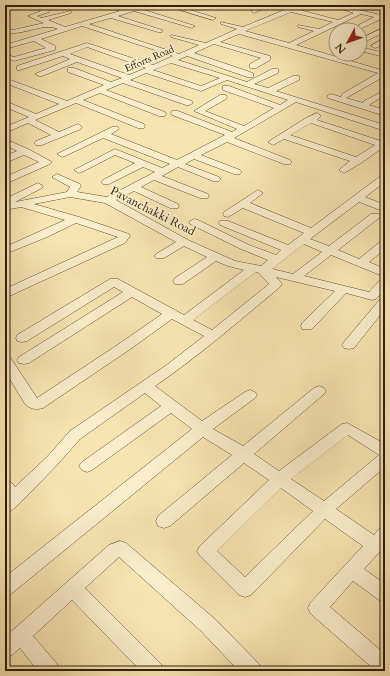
<svg xmlns="http://www.w3.org/2000/svg" width="390" height="676" font-family="Cardo,serif">
<style>
.lines{fill:none;stroke-linecap:round;stroke-linejoin:round}
.minor-casing{stroke:#604f32;stroke-width:1}
.minor{fill:#faeecc;fill-rule:evenodd}
.labels{text-anchor:middle;stroke-width:4;stroke-linejoin:round;paint-order:stroke}
.far-street-label{font-size:10px;fill:#2d1d08;stroke:#faeecc}
.street-label{font-size:12px;fill:#2d1d08;stroke:#faeecc}
</style>
<rect width="100%" height="100%" fill="#f7e5b1"/>
<filter id="stains"><feTurbulence type="fractalNoise" baseFrequency=".005" numOctaves="4"/><feColorMatrix values="0 0 0 0 .2 0 0 0 0 .09 0 0 0 0 .02 0 0 0 .5 -.17"/></filter>
<radialGradient id="worn" r=".72"><stop offset=".6" stop-color="#630" stop-opacity="0"/><stop offset="1" stop-color="#630" stop-opacity=".3"/></radialGradient>
<g class="lines">
<g class="minor-casing">
<path id="minor" d="M11 5H22L12 7Z
M44 5H55L46 8 49 10V12L37 16 41 18 71 11V13L48 20 65 27 120 11 106 5H115L127 9 140 5H150L141 9 195 26 192 28 134 11 118 16 162 30V32H158L111 18 89 24 179 54 199 45 171 37V35L206 43 237 29 221 24V22L243 27 284 10 270 6 254 13 251 11C262 1 275 6 288 7 293 7 299 5 304 5L296 9 338 20 354 13 327 5H338L385 16V20L381 19 358 30H349L374 17 361 14 296 45 385 71V76L346 98 363 103 364 101 385 90V95L369 105 385 110V116L328 98 327 96 331 94 341 97 342 94 378 73 239 34 220 42 270 56V60L256 68H250V64L261 58 214 44 194 53 253 73V77H247L187 56 178 60 247 82 272 69H278V73L254 84 268 88 293 76H299V80L276 91 385 125V131L296 102 234 138 290 160 292 162 290 164H284L227 142 201 155 240 170 242 172 240 174H234L194 159 185 164 219 177 221 179 219 181H213L178 167 162 176 208 194 209 196 208 198H200L154 180 141 187 178 204 179 206 178 208H170L134 191 116 200 188 240 235 261 261 266 268 260 241 249 190 224 189 222 194 219 198 220 249 245 276 255 281 250 220 225 219 223 220 221H228L288 245 304 233 243 208 228 217 224 216 223 214 224 212 258 190 263 193 250 203 311 228 382 175 385 174V182L365 197 385 205V212L359 202 310 239 329 246 371 214H379L380 216 379 218 338 250 359 259 381 241 385 240V249L369 262 385 269V277L331 255 304 276 369 292 381 279 385 278V289L376 299 372 300 346 293 312 329H302L301 326 302 323 335 291 276 277 282 284 280 287C239 321 199 356 155 386L202 421 245 392 250 390 255 392 257 395 255 398 213 429 243 446 314 388 319 386 324 388 326 391 324 394 254 454 279 471 342 424 347 423 385 444V467L336 509 374 535 379 529 385 527V546L364 569 385 584V602L379 600 353 581 330 607 385 654V671H376L311 614 308 608 311 602 363 546 325 519 251 595 245 597 239 595 200 556 197 551 200 546 269 480 244 463 170 526 164 528 158 526 156 521 158 516 232 455 203 437 11 594 5 596V577L192 429 171 413 92 470 87 472 82 470 79 466 82 462 161 406 145 393 80 439 57 465 20 503 11 511 5 513V480L11 482 15 487 47 457 70 431 168 364 204 336 172 319 129 350 43 408C36 410 30 409 25 404L5 371V356L10 357 37 398 119 344 162 314 132 297 29 363 24 364 19 363 17 360 19 357 123 292 114 287 27 341 22 342 17 341 16 338 17 335 110 279H118L184 315 244 270 228 266 216 261 183 284H175L173 281 175 278 207 257 184 246 164 258H156L154 256 156 254 176 242 105 203 70 197 34 204 79 217 129 234 130 236 125 243 5 298V289L118 237 76 223 47 237 5 254V247L65 220 21 207 5 210V199L38 183 43 186 42 188 15 202 67 192 70 187 52 177 57 174 80 184 81 186 77 192 107 197 155 172 143 167 109 184H103L101 182 103 180 135 163 115 155 82 172 79 173 74 170 115 149 162 168 170 164 103 138 65 156 62 157 57 154 112 127H118L119 129 111 134 177 160 225 135 172 115 171 113 172 111H178L232 132 237 129 194 111 220 95H226L227 97 226 99 205 111 244 126 274 108 223 90V86H229L280 105 288 100 227 80 201 91 146 73 130 80 192 101 193 103 189 105H186L123 83 106 90 165 112 166 114 165 116H159L100 93 83 100 144 124 145 126 144 128H138L76 103 35 120 59 132 78 124 82 127 81 129 42 145H36L34 143 36 141 51 135 28 123 5 133V127L29 117 5 107V101L36 114 59 104 5 83V78L67 101 104 85 68 72V68H74L111 82 122 78 77 62 42 76H39L35 74 70 59 63 56 20 70H17V66L87 43 153 65 173 56 82 26 41 39 55 46V50L14 61 5 58V54L14 57 46 48 34 41 5 49V45L58 29C41 22 23 37 5 32V28L13 30 44 23 28 16 41 11 37 8ZM291 12 333 22 319 29 298 25V27L314 31 289 43 245 31ZM87 47 146 68 129 75 70 54ZM171 63 220 78 201 86 153 70ZM304 244 322 252 293 274 272 269ZM256 272 259 273 269 284 212 330 193 320ZM348 435 379 455 324 501 291 479ZM281 488 313 511 245 577 217 551Z
M80 5H88L85 7Z
M164 5H174L216 18 213 20Z
M212 5H221V6L218 8Z
M236 5H246V6L243 8Z
M385 27V32L360 44V39Z
M382 39H385V44L375 48 371 46Z
M360 47 385 53V57L360 51Z
M317 113 321 116 317 120 381 141 385 139V146L361 163 344 173 339 170 350 161 284 139 273 145 268 142 306 118ZM311 123 375 145 356 157 290 135Z
M5 139 28 149 52 162 50 164 5 184V177L39 162 24 155 5 163V156L17 151 5 145Z
M385 297V309L354 348 349 349 344 348 342 345 344 342 381 298Z
M120 541 126 543 215 619 259 664 262 671H239L201 631 119 557 85 588 161 664 164 671H141L72 600 33 636 57 664 60 671H38L20 648 12 655 5 658V637L109 545Z"/>
</g>
<use href="#minor" class="minor"/>
</g>
<g class="labels">
<g class="far-street-label">
<text transform="translate(149 58) rotate(-23)" y="4">Efforts Road</text>
</g>
<g class="street-label">
<text transform="translate(153 211) rotate(27)" y="4">Pavanchakki Road</text>
</g>
</g>
<rect width="390" height="676" fill="none" stroke="#f7e5b1" stroke-width="20"/>
<rect x="6" y="6" width="378" height="664" fill="none" stroke="#2d1d08" stroke-width="2"/>
<rect x="10" y="10" width="370" height="656" fill="none" stroke="#2d1d08"/>
<g transform="translate(348 42) rotate(229)"><circle r="19" fill="#faeecc" stroke="#a89a7e"/>
<path d="M0-3L7 15L0 10L-7 15Z" fill="#8f2418"/>
<text y="-6" font-size="11" font-weight="bold" text-anchor="middle" fill="#2d1d08">N</text>
</g>
<rect width="100%" height="100%" filter="url(#stains)"/>
<rect width="100%" height="100%" fill="url(#worn)"/>
</svg>
